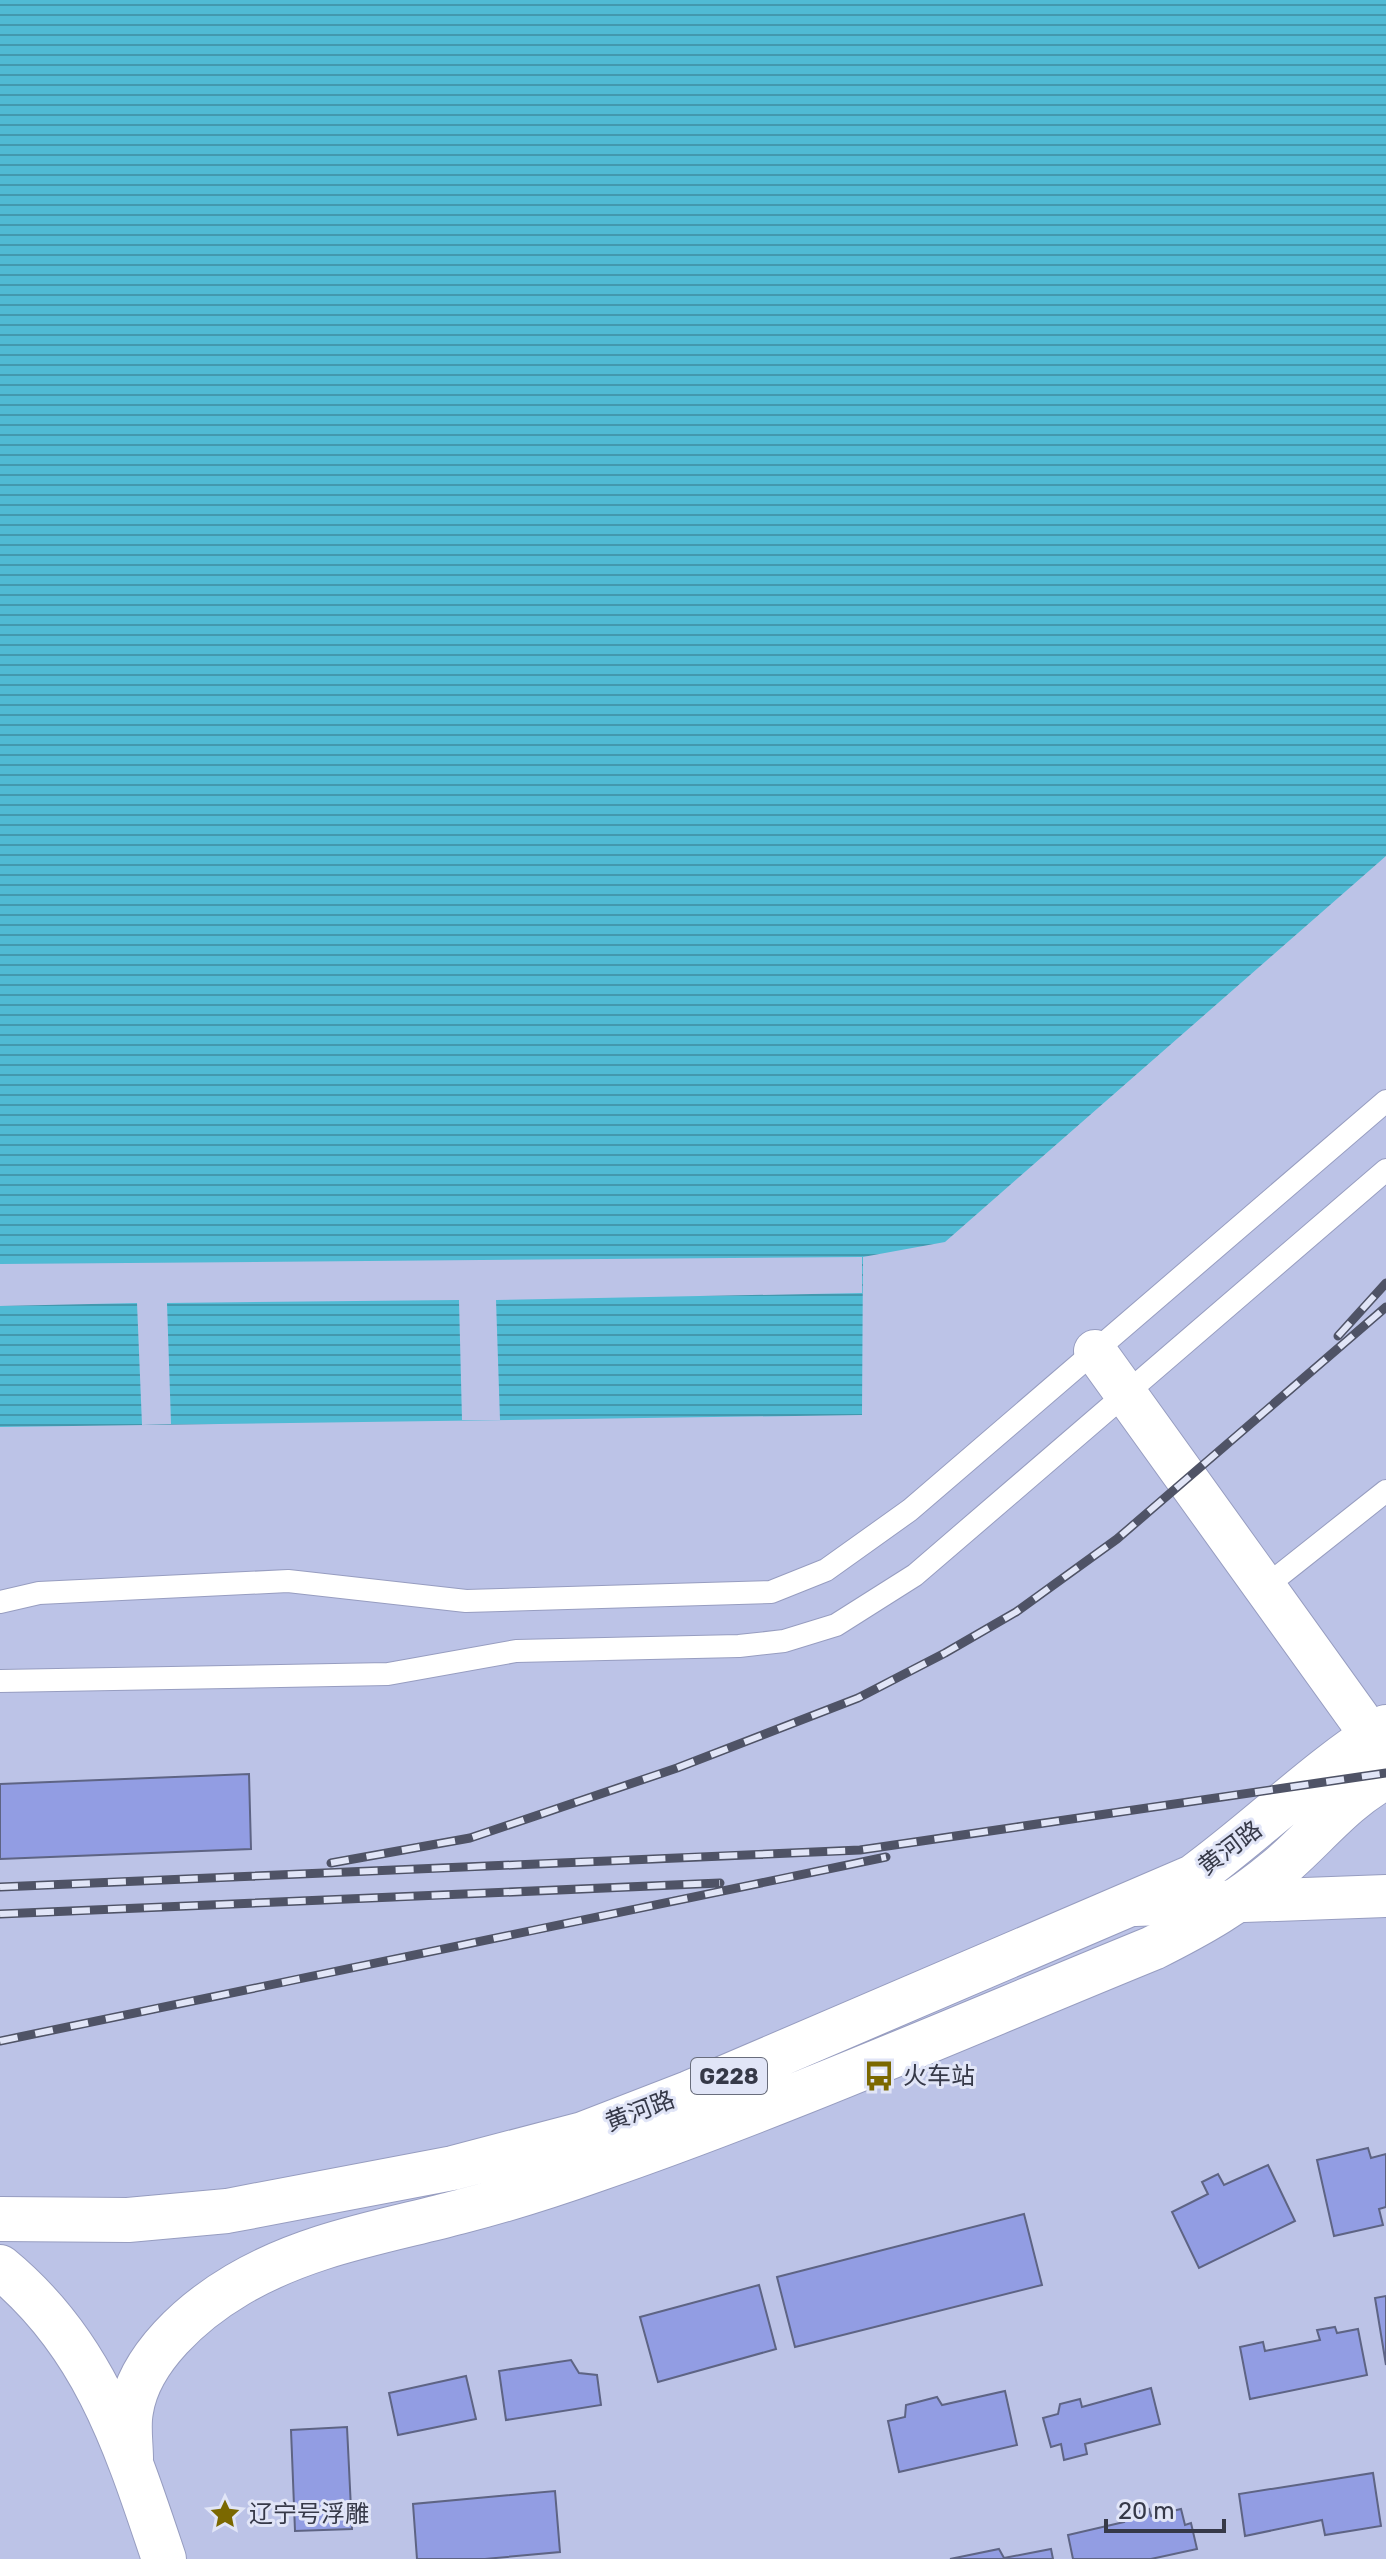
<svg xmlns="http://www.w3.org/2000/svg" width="1386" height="2559" font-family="Rubik,'Noto Sans SC',sans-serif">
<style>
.water{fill:url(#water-rules)}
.pier{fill:#bcc3e7}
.building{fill:#929de3;stroke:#5e6484;stroke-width:2}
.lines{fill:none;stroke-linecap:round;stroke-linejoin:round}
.lane-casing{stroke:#979dc0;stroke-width:24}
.street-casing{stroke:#979dc0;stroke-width:44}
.highway-casing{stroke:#979dc0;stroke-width:46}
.lane{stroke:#fff;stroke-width:22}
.street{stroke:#fff;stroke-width:42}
.highway{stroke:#fff;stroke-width:44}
.rail-casing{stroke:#4f5366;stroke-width:9}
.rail{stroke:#e1e5f7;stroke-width:6;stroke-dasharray:18;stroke-linecap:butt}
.labels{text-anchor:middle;stroke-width:6;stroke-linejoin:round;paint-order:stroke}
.shield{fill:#e1e5f7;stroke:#696d7c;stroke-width:2}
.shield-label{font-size:22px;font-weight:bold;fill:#363948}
.street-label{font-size:24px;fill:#363948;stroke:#e1e5f7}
.poi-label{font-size:24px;fill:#363948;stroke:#e1e5f7;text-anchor:start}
</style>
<defs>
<pattern id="water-rules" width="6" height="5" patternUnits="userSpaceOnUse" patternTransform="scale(2)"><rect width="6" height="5" fill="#50bad4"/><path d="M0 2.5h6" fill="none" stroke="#4398ae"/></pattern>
</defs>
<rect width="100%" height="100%" fill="#bcc3e7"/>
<path class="water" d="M0 0H1386V856L945 1242 863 1257 862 1415 0 1427Z"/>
<path class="pier" d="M862 1257V1293L496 1300 500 1420H462L459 1300 167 1303 171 1424 142 1425 137 1303 0 1306V1264Z"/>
<path class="building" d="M249 1774 251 1849 0 1859V1784Z
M1368 2148 1371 2158 1386 2154V2207L1379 2209 1383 2225 1334 2236 1317 2160Z
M1268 2165 1295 2221 1199 2268 1172 2212 1208 2194 1202 2182 1218 2174 1224 2185Z
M1024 2214 1042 2285 795 2347 777 2277Z
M759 2285 776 2349 658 2382 640 2317Z
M1386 2296V2365L1375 2298Z
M1335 2327 1337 2333 1358 2329 1367 2375 1250 2399 1240 2347 1263 2342 1265 2351 1320 2340 1317 2330Z
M571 2360 579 2373 597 2375 601 2405 506 2420 499 2371Z
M466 2376 476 2419 398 2435 389 2393Z
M1151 2388 1160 2424 1085 2444 1087 2454 1064 2460 1061 2444 1051 2447 1043 2418 1058 2414 1060 2404 1080 2399 1082 2407Z
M1005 2391 1017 2445 899 2472 888 2421 905 2417 906 2405 937 2397 942 2405Z
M347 2427 352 2529 295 2531 291 2430Z
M1373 2473 1381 2526 1325 2535 1322 2520 1245 2536 1239 2494Z
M555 2491 560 2552 485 2559H417L413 2504Z
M1149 2509 1151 2516 1181 2509 1185 2525 1191 2523 1197 2549 1151 2559H1073L1068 2535 1124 2522 1122 2516Z
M999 2549 1004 2558 1051 2549 1053 2559H950Z"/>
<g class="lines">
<g class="lane-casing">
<path id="lane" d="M1265 1587 1386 1491
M0 1602 39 1593 288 1581 466 1601 771 1592 826 1570 910 1510 1386 1101
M0 1681 388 1674 516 1651 739 1646 784 1641 836 1625 915 1575 1386 1170"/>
</g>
<g class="street-casing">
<path id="street" d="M1095 1351 1386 1756
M1135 1905 1386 1896"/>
</g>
<g class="highway-casing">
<path id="highway" d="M0 2219 128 2220 227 2211 453 2168 583 2134 689 2093 1193 1877C1259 1829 1317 1770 1386 1727
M0 2267C95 2345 126 2446 164 2559
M131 2459C131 2444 128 2426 131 2411 139 2358 193 2311 237 2285 306 2244 383 2232 459 2212 506 2200 553 2185 598 2169 786 2104 969 2023 1153 1948 1201 1924 1236 1904 1278 1869 1314 1839 1344 1799 1386 1777"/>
</g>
<use href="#lane" class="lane"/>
<use href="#street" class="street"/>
<use href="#highway" class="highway"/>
<g class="rail-casing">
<path id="rail" d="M1338 1336 1386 1283
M331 1863 470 1838 677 1768 858 1698 945 1653 1016 1612 1117 1539 1386 1307
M0 1887 860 1850 1386 1773
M0 1914 720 1883
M0 2041 886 1857"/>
</g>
<use href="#rail" class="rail"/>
</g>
<defs>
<g id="bus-bare" transform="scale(2.4)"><path d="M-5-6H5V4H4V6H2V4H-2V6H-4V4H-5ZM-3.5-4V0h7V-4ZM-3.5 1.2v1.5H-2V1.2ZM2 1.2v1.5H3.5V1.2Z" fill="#7b6800" stroke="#e1e5f7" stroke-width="2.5" paint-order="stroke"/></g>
<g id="sight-bare" transform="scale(2.4)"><path d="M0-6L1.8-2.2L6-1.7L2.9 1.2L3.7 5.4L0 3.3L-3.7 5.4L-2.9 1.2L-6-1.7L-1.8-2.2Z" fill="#7b6800" stroke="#e1e5f7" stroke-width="2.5" paint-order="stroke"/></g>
</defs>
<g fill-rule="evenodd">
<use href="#bus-bare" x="879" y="2076"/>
<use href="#sight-bare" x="225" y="2514"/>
</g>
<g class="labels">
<rect class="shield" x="691" y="2058" width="76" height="36" rx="6"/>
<g class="shield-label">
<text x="729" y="2084">G228</text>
</g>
<g class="street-label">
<text transform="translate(1230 1848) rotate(-37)" y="8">黄河路</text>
<text transform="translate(640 2111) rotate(-21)" y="8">黄河路</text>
</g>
<g class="poi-label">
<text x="903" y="2084">火车站</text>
<text x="249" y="2522">辽宁号浮雕</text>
</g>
</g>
<path d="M1106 2519v12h118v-12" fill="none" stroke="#363948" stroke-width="4"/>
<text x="1118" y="2519" font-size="24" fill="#363948" stroke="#e1e5f7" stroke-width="6" paint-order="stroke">20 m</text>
</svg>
